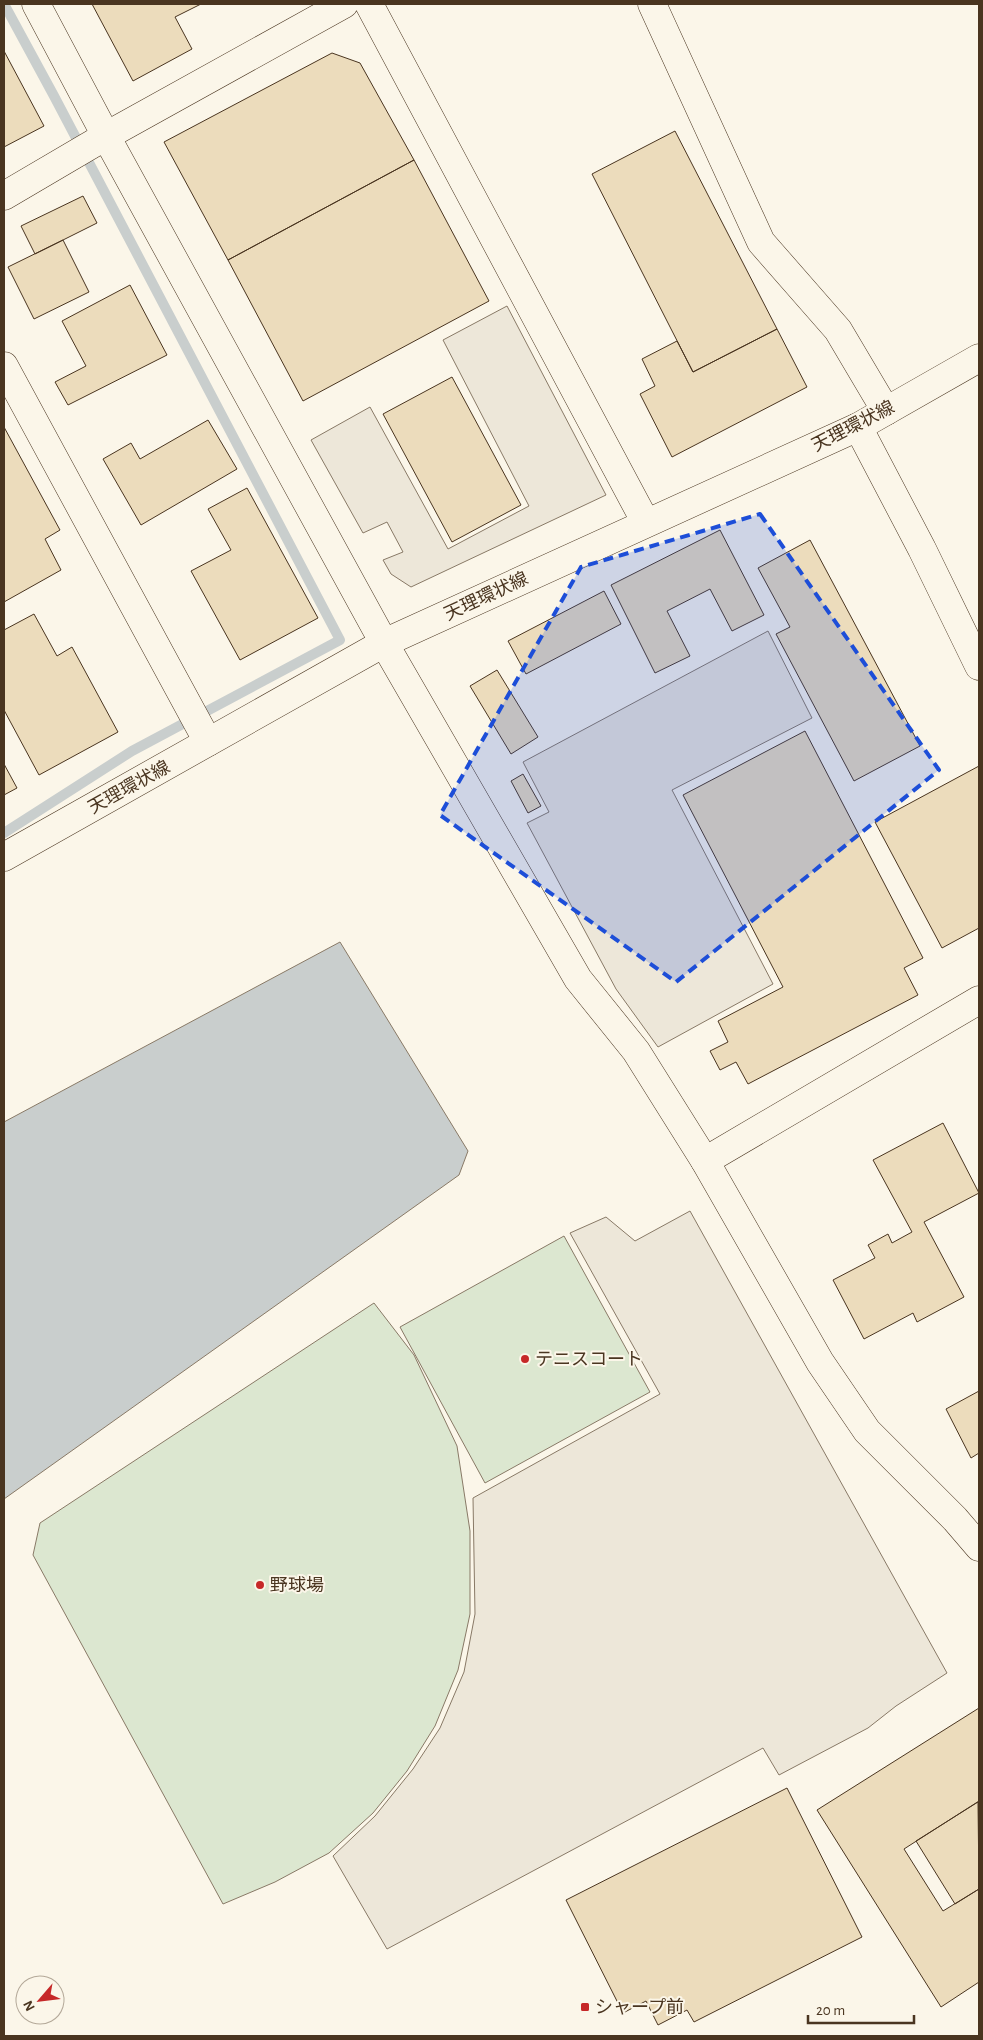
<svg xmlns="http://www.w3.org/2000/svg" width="983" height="2040" font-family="'Alegreya Sans','Noto Sans JP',sans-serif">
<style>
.green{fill:#dce7d0;stroke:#887966}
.parking{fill:#ede7d9;stroke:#887966}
.water{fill:#c9cecd;stroke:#887966}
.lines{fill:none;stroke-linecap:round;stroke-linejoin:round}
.stream{stroke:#c9cecd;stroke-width:10}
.building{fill:#ecdcbc;stroke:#4a3520}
.minor-casing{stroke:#4a3520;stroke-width:29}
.tertiary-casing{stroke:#4a3520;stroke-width:29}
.primary-casing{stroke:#4a3520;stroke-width:29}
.minor{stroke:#fbf6e9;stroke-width:28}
.tertiary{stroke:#fbf6e9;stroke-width:28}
.primary{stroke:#fbf6e9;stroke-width:28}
.marked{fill:#1d4ed8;fill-opacity:0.2;stroke:#1d4ed8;stroke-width:4;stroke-dasharray:10 6;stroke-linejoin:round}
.poi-dot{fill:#c62828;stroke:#fbf6e9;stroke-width:2}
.labels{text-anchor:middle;stroke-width:4;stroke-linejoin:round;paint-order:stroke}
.street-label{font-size:18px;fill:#4a3520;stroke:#fbf6e9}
.poi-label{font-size:18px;fill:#4a3520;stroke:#fbf6e9;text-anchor:start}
</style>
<rect width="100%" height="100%" fill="#fbf6e9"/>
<path class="green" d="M564 1236 650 1392 485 1483 400 1327Z
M374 1303 414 1355 457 1446 470 1531V1614L458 1670 435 1726 407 1771 373 1813 329 1853 275 1882 223 1904 33 1555 40 1523Z"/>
<path class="parking" d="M507 306 606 495 411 587 391 574 383 560 403 552 387 522 363 533 311 440 370 407 448 549 529 506 443 340Z
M768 631 812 718 672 790 773 984 658 1047 616 989 527 823 549 812 523 762Z
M690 1211 947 1673 896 1706 868 1728 779 1775 763 1748 387 1949 333 1856 375 1816 413 1769 440 1728 464 1672 475 1614 473 1498 660 1394 570 1233 606 1217 635 1241Z"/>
<path class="water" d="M340 942 468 1151 459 1175 4 1499V1122Z"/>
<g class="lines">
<path class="stream" d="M4 4 54 96 340 640 132 751 4 833"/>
</g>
<path class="building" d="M92 4H201L175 17 192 49 133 81Z
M4 51 44 126 4 147Z
M332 53 360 63 414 160 228 260 164 142Z
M675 131 777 329 693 372 592 174Z
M414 160 489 301 303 401 228 260Z
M83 196 97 223 35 254 21 226Z
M63 240 89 292 34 319 8 267Z
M130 285 167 355 68 405 55 382 86 366 62 321Z
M777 329 807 387 672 457 640 394 655 386 642 359 677 341 693 372Z
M452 377 521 505 452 542 383 414Z
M208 420 237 469 141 525 103 459 131 443 140 459Z
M4 427 60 530 45 539 61 570 4 602Z
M247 488 318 618 240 660 191 571 231 550 208 509Z
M720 530 764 615 732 631 710 589 667 611 690 656 655 673 611 585Z
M810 540 920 746 854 781 776 634 790 627 758 568Z
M604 591 621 624 526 674 508 641Z
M34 614 57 656 72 647 118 732 39 775 4 710V630Z
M497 670 538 737 511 754 470 686Z
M805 731 923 958 904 968 918 995 748 1084 736 1062 720 1070 710 1051 728 1042 718 1021 783 987 683 795Z
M4 764 17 788 4 795Z
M979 766V928L942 948 875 822Z
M523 774 541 806 528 813 511 781Z
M943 1123 979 1193 924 1222 964 1297 917 1322 913 1313 864 1339 833 1280 875 1258 868 1245 888 1234 892 1243 912 1232 873 1160Z
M979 1391V1453L971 1458 946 1409Z
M979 1708V1801L904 1849 943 1911 979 1889V1982L941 2007 817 1810Z
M787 1788 862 1937 694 2022 687 2010 658 2025 646 2001 623 2013 566 1900Z
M978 1802 979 1889 955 1904 916 1841Z"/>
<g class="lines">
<g class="minor-casing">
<path id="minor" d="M36 4 106 136 384 643
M369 4 646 523
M652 4 761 242 838 330 886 411
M4 196 106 136 344 4
M4 366 208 742
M858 427 922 549 979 666
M705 1161 979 1000"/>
</g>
<g class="tertiary-casing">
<path id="tertiary" d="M384 643 578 979 636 1051 705 1161 820 1362 867 1431 955 1519 979 1547"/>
</g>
<g class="primary-casing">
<path id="primary" d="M4 857 384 643 858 427 979 358"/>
</g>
<use href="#minor" class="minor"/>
<use href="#tertiary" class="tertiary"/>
<use href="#primary" class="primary"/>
</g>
<path class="marked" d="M760 514 939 770 676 982 440 815 581 567Z"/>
<g class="poi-dot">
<circle cx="525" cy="1359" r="5"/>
<circle cx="260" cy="1585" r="5"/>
<rect x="580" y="2002" width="10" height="10" rx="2.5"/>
</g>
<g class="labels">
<g class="street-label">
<text transform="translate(853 426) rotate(-27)" y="6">天理環状線</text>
<text transform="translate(486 596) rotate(-25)" y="6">天理環状線</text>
<text transform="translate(129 787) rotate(-29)" y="6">天理環状線</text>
</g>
<g class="poi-label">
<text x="535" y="1365">テニスコート</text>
<text x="270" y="1591">野球場</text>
<text x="595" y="2013">シャープ前</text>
</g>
</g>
<rect width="983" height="2040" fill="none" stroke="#4a3520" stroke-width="10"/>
<g transform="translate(40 2000) rotate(242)"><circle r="24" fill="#fbf6e9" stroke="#b4a999"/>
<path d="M0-4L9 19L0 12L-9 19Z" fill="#c62828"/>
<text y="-8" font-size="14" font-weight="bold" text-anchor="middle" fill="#4a3520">N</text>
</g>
<path d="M808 2015v8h106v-8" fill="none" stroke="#4a3520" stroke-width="2.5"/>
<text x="816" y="2015" font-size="15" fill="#4a3520" stroke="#fbf6e9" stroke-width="4" paint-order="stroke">20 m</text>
</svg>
